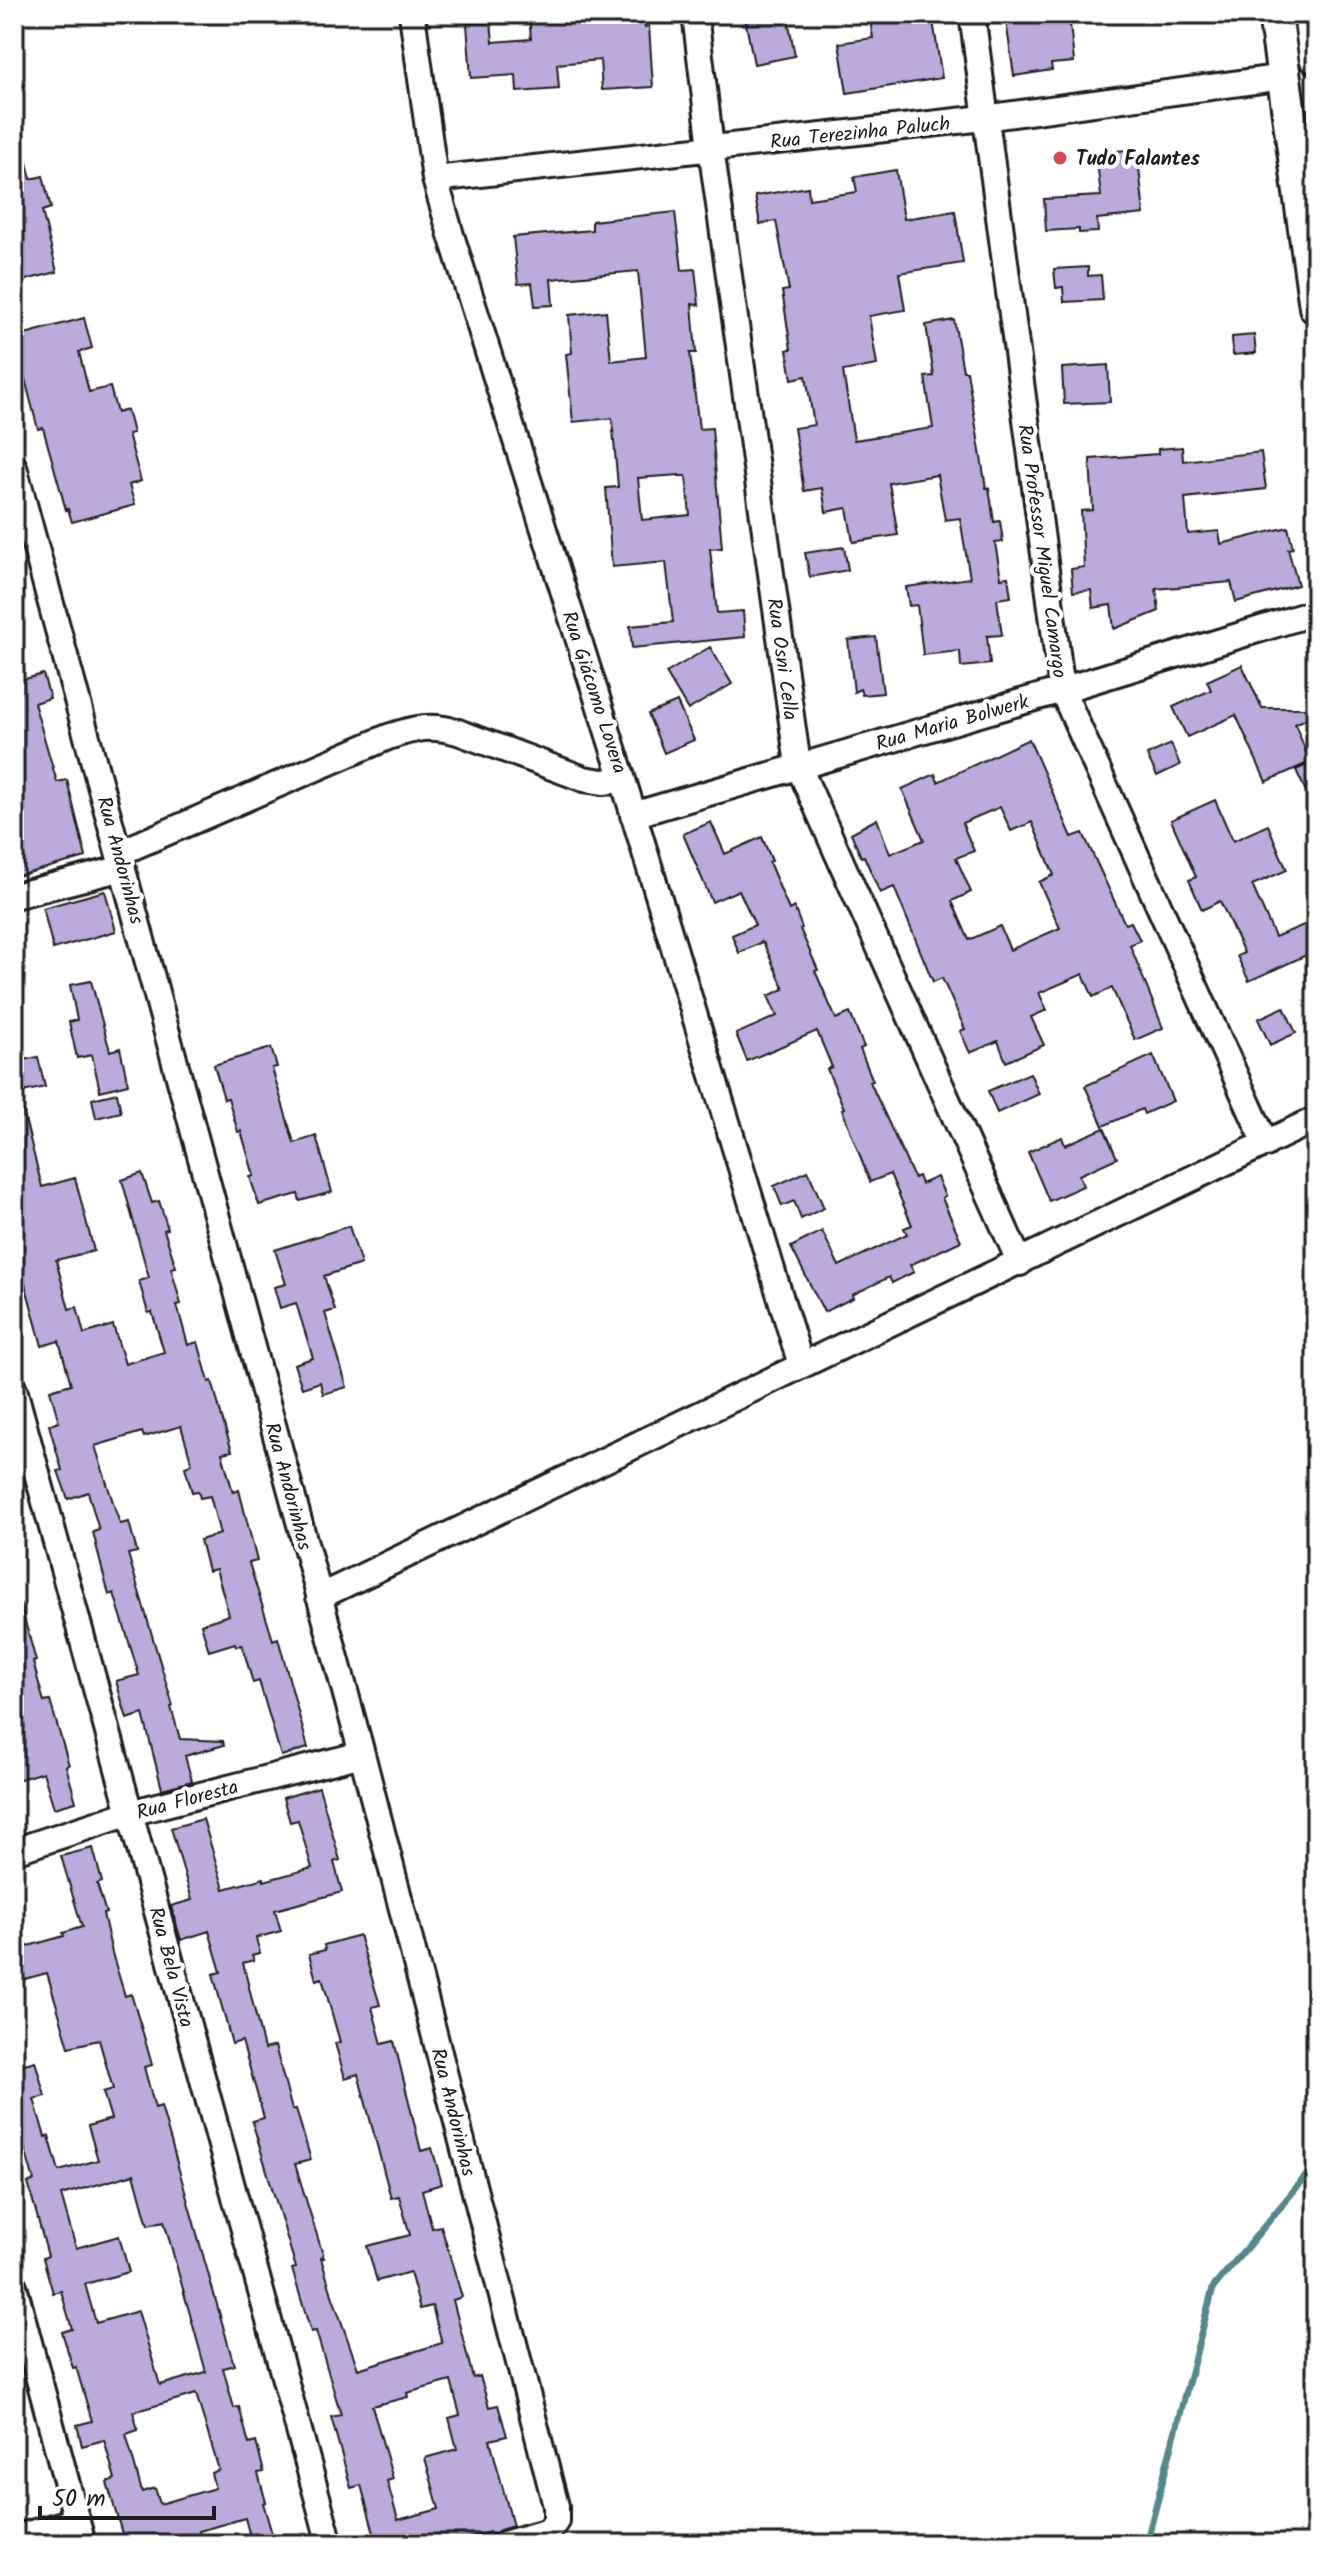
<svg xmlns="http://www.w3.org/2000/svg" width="1330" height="2558" font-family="Kalam,sans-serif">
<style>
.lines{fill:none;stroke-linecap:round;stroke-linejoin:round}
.stream{stroke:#56878a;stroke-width:7}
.building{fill:#baabdc;stroke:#1c1c1c;stroke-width:2;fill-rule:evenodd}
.street-casing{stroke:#1c1c1c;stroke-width:30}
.secondary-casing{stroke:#1c1c1c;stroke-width:38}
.street{stroke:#fff;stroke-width:24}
.secondary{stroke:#fff;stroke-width:32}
.poi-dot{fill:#d1495b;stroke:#fff;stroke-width:3}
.labels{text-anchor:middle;stroke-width:8;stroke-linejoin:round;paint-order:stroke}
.street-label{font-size:20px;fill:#1c1c1c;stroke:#fff}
.poi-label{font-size:20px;font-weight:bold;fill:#1c1c1c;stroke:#fff;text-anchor:start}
</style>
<rect width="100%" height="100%" fill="#fff"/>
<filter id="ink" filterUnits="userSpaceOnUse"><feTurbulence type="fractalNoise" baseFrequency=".0125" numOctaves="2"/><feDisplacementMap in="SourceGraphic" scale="16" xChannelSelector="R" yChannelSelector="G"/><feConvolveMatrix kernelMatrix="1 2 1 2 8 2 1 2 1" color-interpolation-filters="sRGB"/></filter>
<g filter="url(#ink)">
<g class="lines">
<path class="stream" d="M1146 2544 1213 2288 1316 2164"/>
</g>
<path class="building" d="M529 14H645V27L649 26 653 87 602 90 600 60 557 64 559 89 517 92 516 75 471 78 467 24 491 22 493 42 531 39Z
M744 14H787L795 56 754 64Z
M869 14H932L942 78 847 93 839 43 873 38Z
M1005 14H1024L1025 18 1069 14 1074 62 1051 64 1052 70 1014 76Z
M21 139 31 179 43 176 51 208 42 211 57 272 14 283V140Z
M1137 149 1144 214 1097 219 1098 232 1079 233V229L1046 231 1044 199 1101 196 1096 153Z
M896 170 904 219 955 211 963 263 899 273 905 310 869 316 877 365 843 371 854 440 933 428 925 377 934 376 926 325 954 320 963 371H967L986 488H989L994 522 1000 521 1003 542 995 543 1001 578 1008 577 1011 597 997 599 1002 635 987 636 990 664 961 667 960 651 923 655 917 605 909 606 906 587 970 578 960 518 945 520 937 475 889 483 898 535 853 542 847 508 826 512 822 488 804 491 794 428 814 425 806 376 792 379 787 350 791 349 782 291 789 290 776 221 760 224 755 196 808 187 809 199 857 192 854 177Z
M675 212 682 270 695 269 699 305 692 304 696 353H690L699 429 712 428 722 548 710 549 717 613 743 611 745 637 632 648 630 626 673 622 666 562 612 567 606 488 618 487 612 418 573 422 566 354 572 353 569 315 606 311 611 361 646 357 638 271 551 279 553 305 535 306 532 283 518 284 513 237 592 230V221ZM679 475V476H686L690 515 642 520 638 478Z
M1088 267V276L1101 275 1103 300 1064 302 1063 287 1056 288 1054 269Z
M84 318 92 348 79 352 89 392 110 387 117 413 127 410 133 433 128 434 141 481 129 485 135 505 72 522 68 509 66 510 43 428 38 429 14 337Z
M1254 335 1256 353 1233 355 1232 337Z
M1108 365 1110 402 1064 404 1062 368Z
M1182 447 1183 461 1261 452 1266 489 1185 498 1188 534 1219 531 1221 544 1288 527 1293 548 1288 549 1298 585 1236 602 1231 582 1156 589 1159 611 1114 629 1111 605 1093 608 1091 590 1073 592 1071 569 1084 567 1081 511 1093 510 1090 459 1158 454V449Z
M844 547 848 570 810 577 805 553Z
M876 637 883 693 862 695 860 689 854 692 848 640Z
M710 647 732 684 688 710 666 673Z
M1242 665 1262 708H1316V714L1295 724 1310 762 1266 782 1236 715 1187 737 1173 707 1211 690 1207 681Z
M43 674 50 698 34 703 57 782 67 780 86 857 14 877V837L24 834 14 800V758L19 757 14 740V682Z
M677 702 694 740 664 753 648 714Z
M1029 739 1072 837 1083 833 1125 924 1131 922 1140 940 1130 945 1163 1028 1135 1040 1112 988 1093 997 1083 974 1039 993 1047 1010 1031 1017 1044 1045 1006 1062 998 1041 970 1053 960 1031 965 1029 942 978 933 982 894 887 880 893 864 856 861 857 851 833 877 819 890 854 924 840 902 789 935 774 938 782ZM1000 807 1011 831 1032 822 1054 875 1039 882 1060 928 1010 950 1000 926 969 940 952 901 971 892 956 858 974 851 962 823Z
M1171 744 1180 765 1157 776 1147 755Z
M1316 761V813L1296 770Z
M1215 800 1233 841 1268 825 1280 854 1287 870 1252 885 1275 937 1316 920V939L1307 943 1311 953 1249 981 1237 956 1244 953 1220 901 1202 910 1189 880 1196 877 1171 820Z
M711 822 725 854 762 837 772 861 769 862 789 910 794 907 802 928 800 929 818 970 815 971 836 1019 850 1013 864 1047 860 1049 873 1081 870 1082 914 1178 918 1176 921 1184 937 1177 945 1196 942 1198 961 1241 910 1265 914 1272 892 1283 889 1277 852 1295 853 1298 824 1312 791 1247 822 1231 839 1266 907 1234 904 1228 912 1225 890 1174 870 1182 842 1109 844 1108 827 1069 832 1067 817 1031 747 1061 736 1034 777 1016 768 996 784 989 764 944 762 942 739 953 732 935 755 925 739 890 712 902 683 834Z
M105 891 116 931 53 949 43 908Z
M91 981 110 1051 120 1048 128 1084 100 1091 92 1055 77 1058 69 1022 77 1020 70 985Z
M1284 1007 1296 1033 1270 1045 1258 1019Z
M271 1048 277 1067 272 1068 294 1143 316 1136 332 1192 300 1201 298 1194 259 1205 250 1177 254 1176 241 1131 238 1132 228 1098 224 1099 214 1065Z
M1153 1055 1173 1101 1144 1114 1142 1109 1103 1126 1085 1086Z
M38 1057 45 1087 14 1094V1062Z
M1030 1073 1039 1094 997 1113 988 1091Z
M117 1093 121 1112 96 1118 92 1099Z
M21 1103 42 1187 75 1178 94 1251 56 1260 69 1309 77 1307 84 1334 113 1325 125 1364 164 1352 152 1312 148 1313 139 1281 149 1278 122 1180 142 1173 152 1203 159 1201 168 1229 164 1230 176 1267 171 1268 181 1304 177 1305 188 1345 198 1342 209 1382 212 1381 222 1418 232 1451 222 1453 233 1492 239 1490 257 1561 249 1563 273 1640 278 1638 308 1748 281 1756 259 1681 253 1683 242 1645 236 1646 235 1643 209 1651 201 1624 229 1615 216 1569 208 1571 200 1540 220 1534 210 1496 200 1498 198 1491 192 1492 185 1467 192 1464 181 1426 144 1437 142 1432 95 1446 120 1524 129 1522 137 1552 128 1554 173 1706 171 1707 180 1739 223 1741 224 1745 185 1756 192 1781 162 1789 143 1714 127 1719 116 1681 139 1675 114 1593 109 1595 102 1569 93 1532 99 1530 88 1492 68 1499 58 1471 62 1470 49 1425 59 1422 50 1390 71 1384 59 1341 42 1346 14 1243V1104Z
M1104 1128 1117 1158 1079 1175 1083 1186 1049 1201 1028 1152 1062 1137 1065 1145Z
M808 1171 824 1208 801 1219 794 1201 782 1206 774 1186Z
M349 1226 361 1264 324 1276 335 1310 325 1313 347 1387 323 1394 320 1382 302 1388 294 1364 313 1358 296 1303 280 1308 274 1287 286 1284 275 1250Z
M20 1603 36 1661 33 1662 44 1702 50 1701 69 1765 66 1766 76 1802 54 1808 43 1772 14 1781V1733L21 1732 14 1708V1604Z
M319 1787 340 1860 334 1862 342 1892 275 1910 281 1931 256 1938 260 1953 252 1955 254 1960 243 1963 264 2049 275 2046 292 2110 296 2109 311 2160 295 2164 324 2258H321L332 2295 358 2369 442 2343 432 2306 420 2309 410 2272 377 2281 367 2246 410 2235 399 2196 391 2198 358 2074 345 2078 335 2043 340 2042 322 1978 316 1980 309 1954 325 1950 324 1945 359 1935 380 2005 372 2007 382 2044 394 2041 421 2151 432 2148 442 2184 422 2190 432 2228 441 2226 462 2297 453 2300 473 2378 480 2376 489 2407 498 2405 507 2436 490 2440 513 2526 500 2530 492 2535 490 2532 447 2544H431L430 2539 412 2544H377L361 2485 351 2488 331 2417 341 2415 316 2331 311 2332 292 2269 296 2268 252 2121 264 2118 242 2041 232 2044 213 1974 221 1972 209 1931 181 1940 171 1906 192 1900 171 1828 203 1819 224 1889 264 1878V1881L312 1868 298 1820 290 1822 283 1798ZM451 2381 460 2415 449 2418 457 2449 425 2458 439 2509 398 2520 387 2481 393 2479 372 2406 408 2397 407 2393Z
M93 1848 102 1882 97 1884 106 1913 103 1914 112 1953 125 1996 131 1994 143 2033 152 2065 144 2067 155 2108 161 2106 234 2365 223 2368 234 2408 239 2407 249 2444 256 2442 264 2472 258 2473 266 2502 263 2503 275 2544H252L245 2518 199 2531 203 2544H182L180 2536 153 2544H125L107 2482 115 2479 104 2440 82 2446 77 2425 92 2421 76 2367 73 2368 62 2332 72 2329 61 2291 53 2293 43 2258 48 2256 28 2183 34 2181 14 2111V2067L35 2061 45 2096 34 2099 45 2137 49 2136 59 2171 98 2160 88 2126 111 2119 103 2092 113 2089 99 2040 69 2047 47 1973 14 1982V1950L64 1936 63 1933 82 1927 61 1856ZM134 2174 148 2225 164 2221 206 2372 160 2385 138 2311 96 2323 85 2284 129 2272 119 2236 76 2248 61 2195ZM196 2394 219 2470 211 2473 215 2488 160 2504 155 2488 142 2492 126 2434 138 2430 133 2412Z"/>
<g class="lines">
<g class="street-casing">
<path id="street" d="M412 14 435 179 451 235 623 780 801 1365
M695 14 711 148 798 765 1020 1263
M972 14 1062 690 1266 1144
M435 179 984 118 1284 77
M14 467 362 1754 556 2506V2521L549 2531 504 2544
M633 815 1062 690 1316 612
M119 853 388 737C415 728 430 724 458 732L584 779 603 782 623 780
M14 896 123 868
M14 1389 330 2544
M319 1597 1316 1119
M14 1851 130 1813 362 1754
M14 2286 83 2544
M14 2538 77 2520"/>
</g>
<g class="secondary-casing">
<path id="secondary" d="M1275 14 1316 307
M1310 14 1316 57"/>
</g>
<use href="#street" class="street"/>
<use href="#secondary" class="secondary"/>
</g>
</g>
<circle class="poi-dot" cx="1060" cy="158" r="8"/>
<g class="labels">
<g class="street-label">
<text transform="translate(860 132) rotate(-6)" y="7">Rua Terezinha Paluch</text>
<text transform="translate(1043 551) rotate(82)" y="7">Rua Professor Miguel Camargo</text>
<text transform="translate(783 659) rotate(82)" y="7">Rua Osni Cella</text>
<text transform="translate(595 692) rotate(72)" y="7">Rua Giácomo Lovera</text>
<text transform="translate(952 722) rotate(-16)" y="7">Rua Maria Bolwerk</text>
<text transform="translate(121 860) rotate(75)" y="7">Rua Andorinhas</text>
<text transform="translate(289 1486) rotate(75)" y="7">Rua Andorinhas</text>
<text transform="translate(187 1799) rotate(-15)" y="7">Rua Floresta</text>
<text transform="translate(172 1967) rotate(75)" y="7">Rua Bela Vista</text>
<text transform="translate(454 2112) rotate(76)" y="7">Rua Andorinhas</text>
</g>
<g class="poi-label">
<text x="1076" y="165">Tudo Falantes</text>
</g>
</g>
<rect width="1330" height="2558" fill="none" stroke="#fff" stroke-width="48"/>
<rect x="24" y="24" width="1282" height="2510" fill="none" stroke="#1c1c1c" stroke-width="3" filter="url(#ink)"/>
<path d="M40 2506v12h174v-12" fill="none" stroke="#1c1c1c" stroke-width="4"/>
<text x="52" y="2506" font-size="24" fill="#1c1c1c" stroke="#ffffff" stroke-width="6" paint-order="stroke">50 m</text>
</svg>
